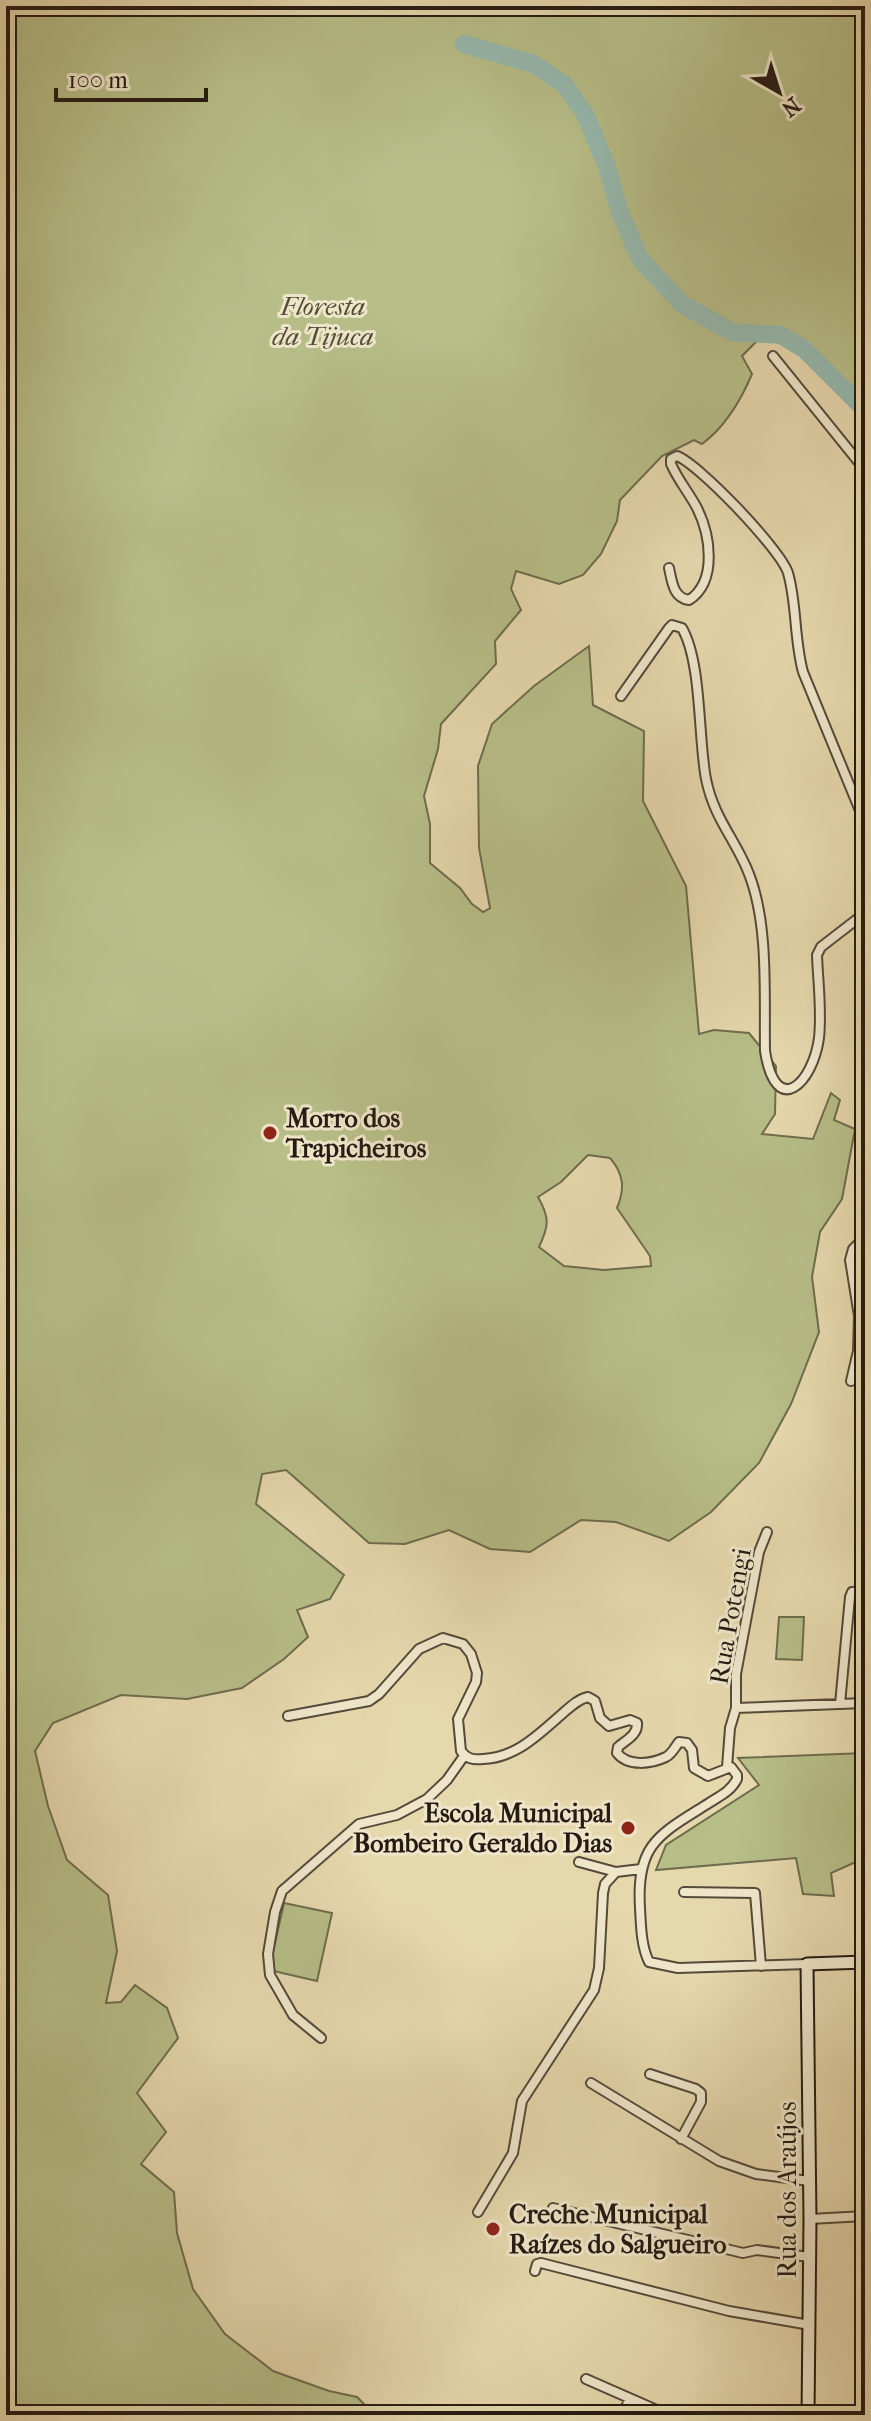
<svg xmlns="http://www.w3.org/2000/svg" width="871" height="2421" font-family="'IM FELL French Canon',serif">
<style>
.green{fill:#b7be88;stroke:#6e6c4e;stroke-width:2;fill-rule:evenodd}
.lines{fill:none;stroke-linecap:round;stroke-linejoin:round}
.river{stroke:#96b9ae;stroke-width:18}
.street-casing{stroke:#554a3a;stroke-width:12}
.secondary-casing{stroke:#251b13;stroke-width:15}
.street{stroke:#efe6ca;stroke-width:8}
.secondary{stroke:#efe6ca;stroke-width:11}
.poi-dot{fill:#8f2418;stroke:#efe6ca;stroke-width:3}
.labels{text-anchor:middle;stroke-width:6;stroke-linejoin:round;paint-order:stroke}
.park-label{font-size:26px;font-style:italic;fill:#514c36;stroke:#efe6ca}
.poi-label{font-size:26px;font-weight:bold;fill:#251b13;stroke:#efe6ca;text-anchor:start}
.street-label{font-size:26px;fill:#251b13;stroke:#efe6ca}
</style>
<rect width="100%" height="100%" fill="#e6d8ad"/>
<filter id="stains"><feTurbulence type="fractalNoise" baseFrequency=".0025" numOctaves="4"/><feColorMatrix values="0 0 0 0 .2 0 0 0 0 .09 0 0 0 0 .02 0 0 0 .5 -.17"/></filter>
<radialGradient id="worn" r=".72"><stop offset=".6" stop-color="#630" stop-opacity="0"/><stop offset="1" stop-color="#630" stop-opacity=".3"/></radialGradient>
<path class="green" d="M6 6H865V409L859 410 834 377 819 362 767 331 742 356 752 374C741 400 725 427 702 444L694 440 662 456 620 500 617 521 601 554 583 575 559 584 516 571 511 589 521 610 495 641 496 664 441 724 438 749 424 796 430 824V863L460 888 472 904 483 912 490 908 479 848 478 766 492 724 534 686 589 646 593 705 644 731 643 801 686 886 699 1034 714 1030 749 1033 776 1066 775 1114 762 1134 813 1139 831 1093 840 1100 834 1120 855 1129 842 1199 820 1232 812 1277 819 1332 791 1404 759 1463 711 1512 669 1541 616 1522 581 1520 530 1552 490 1549 449 1530 405 1544 369 1543 286 1470 262 1474 256 1504 344 1575 330 1599 297 1610 308 1637 284 1659 242 1688 187 1699 121 1695 53 1723 35 1751 48 1806 67 1860 108 1895 117 1951 106 2003 121 2002 135 1985 167 2008 178 2038 137 2093 166 2132 141 2164 174 2192 177 2233 193 2289 225 2334 273 2371 329 2391 357 2397 375 2415H6ZM588 1155 610 1158C624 1174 625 1189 617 1208L650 1256 651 1266 604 1270 564 1266 539 1247C549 1226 550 1218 538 1197L561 1182Z
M779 1617H804L802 1660 776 1659Z
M865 1753 858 1861 831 1873 834 1896 803 1894 796 1858 656 1870 666 1845 759 1785 738 1758Z
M284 1903 332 1913 317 1981 269 1970Z"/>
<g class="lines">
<path class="river" d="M464 44 534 64 565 85 585 114 607 167 620 212 640 259 683 305 732 332 781 335 804 349 865 410"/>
<g class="street-casing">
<path id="street" d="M773 356 865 470
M669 568C672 581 673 598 689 600 718 581 710 534 697 508 689 493 678 480 671 464V459L677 456C699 464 781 550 788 573 797 604 794 639 803 672L865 823
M621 696 669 628 672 625 682 628C702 663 698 737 706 779 714 819 736 840 749 874 769 925 764 996 765 1051 776 1120 813 1083 819 1038 822 1011 818 982 817 955L821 947 865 913
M851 1381 858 1351 859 1316 850 1260 853 1249 865 1237
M840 1704 850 1597 852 1592 865 1591
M736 1708 865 1703
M288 1716 369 1701 379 1694 419 1649 443 1638 463 1644 471 1654 477 1673 476 1682 458 1719 461 1751C467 1759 473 1760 483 1759 516 1758 539 1734 562 1714 570 1707 578 1699 588 1697L595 1701 600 1718 609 1726 630 1720 637 1723C638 1735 626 1740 618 1747L617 1753C628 1767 651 1764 666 1757 672 1754 675 1747 679 1742L687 1743 692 1750 694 1768 708 1776 731 1767 737 1775V1779C731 1791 720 1796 709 1803 660 1834 636 1843 640 1908 641 1925 641 1946 649 1962L678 1968 807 1964
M727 1767 730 1728 736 1708V1674L759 1552 767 1532
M579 1862 616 1872
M684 1892 755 1893 761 1966
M321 2038 293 2015 270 1975 268 1954 275 1912 282 1891 359 1824 397 1815 427 1799 447 1780 464 1756
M650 2074 696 2089 701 2093V2102L681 2139
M591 2083 719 2161 756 2174 809 2181
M553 2208 743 2253 757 2250 809 2257
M478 2212 513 2153 522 2101 594 1990 599 1968 603 1893 605 1884 616 1872 641 1869
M810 2219 865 2216
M535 2271 537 2264 541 2263 729 2311 810 2325
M586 2379 668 2415
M624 2415 629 2398"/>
</g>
<g class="secondary-casing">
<path id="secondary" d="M808 2415 810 2219 807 1964 865 1962"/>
</g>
<use href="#street" class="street"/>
<use href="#secondary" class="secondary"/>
</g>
<g class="poi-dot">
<circle cx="270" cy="1133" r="8"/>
<circle cx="628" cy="1828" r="8"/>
<circle cx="493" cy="2229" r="8"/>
</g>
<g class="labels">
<g class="park-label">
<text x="323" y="315">Floresta<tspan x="323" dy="30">da Tijuca</tspan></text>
</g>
<g class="poi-label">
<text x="286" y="1127">Morro dos<tspan x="286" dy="30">Trapicheiros</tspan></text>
<text x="612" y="1822" text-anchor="end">Escola Municipal<tspan x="612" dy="30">Bombeiro Geraldo Dias</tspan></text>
<text x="509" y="2223">Creche Municipal<tspan x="509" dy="30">Raízes do Salgueiro</tspan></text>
</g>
<g class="street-label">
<text transform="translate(730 1616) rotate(-80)" y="9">Rua Potengi</text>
<text transform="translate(787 2190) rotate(-90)" y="9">Rua dos Araújos</text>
</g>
</g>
<rect width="871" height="2421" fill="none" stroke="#e6d8ad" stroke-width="32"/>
<rect x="8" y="8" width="855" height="2405" fill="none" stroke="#251b13" stroke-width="4"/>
<rect x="16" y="16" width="839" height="2389" fill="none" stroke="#251b13" stroke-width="2"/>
<g transform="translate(779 92) rotate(141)" stroke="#efe6ca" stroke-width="6" paint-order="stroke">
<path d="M0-6L14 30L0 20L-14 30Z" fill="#251b13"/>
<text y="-12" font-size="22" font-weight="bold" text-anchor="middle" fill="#251b13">N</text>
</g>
<path d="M56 88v12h150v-12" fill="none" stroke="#251b13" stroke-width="4"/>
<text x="68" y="88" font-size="24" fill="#251b13" stroke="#efe6ca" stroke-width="6" paint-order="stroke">100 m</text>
<rect width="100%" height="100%" filter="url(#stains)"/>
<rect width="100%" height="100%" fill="url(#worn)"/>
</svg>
